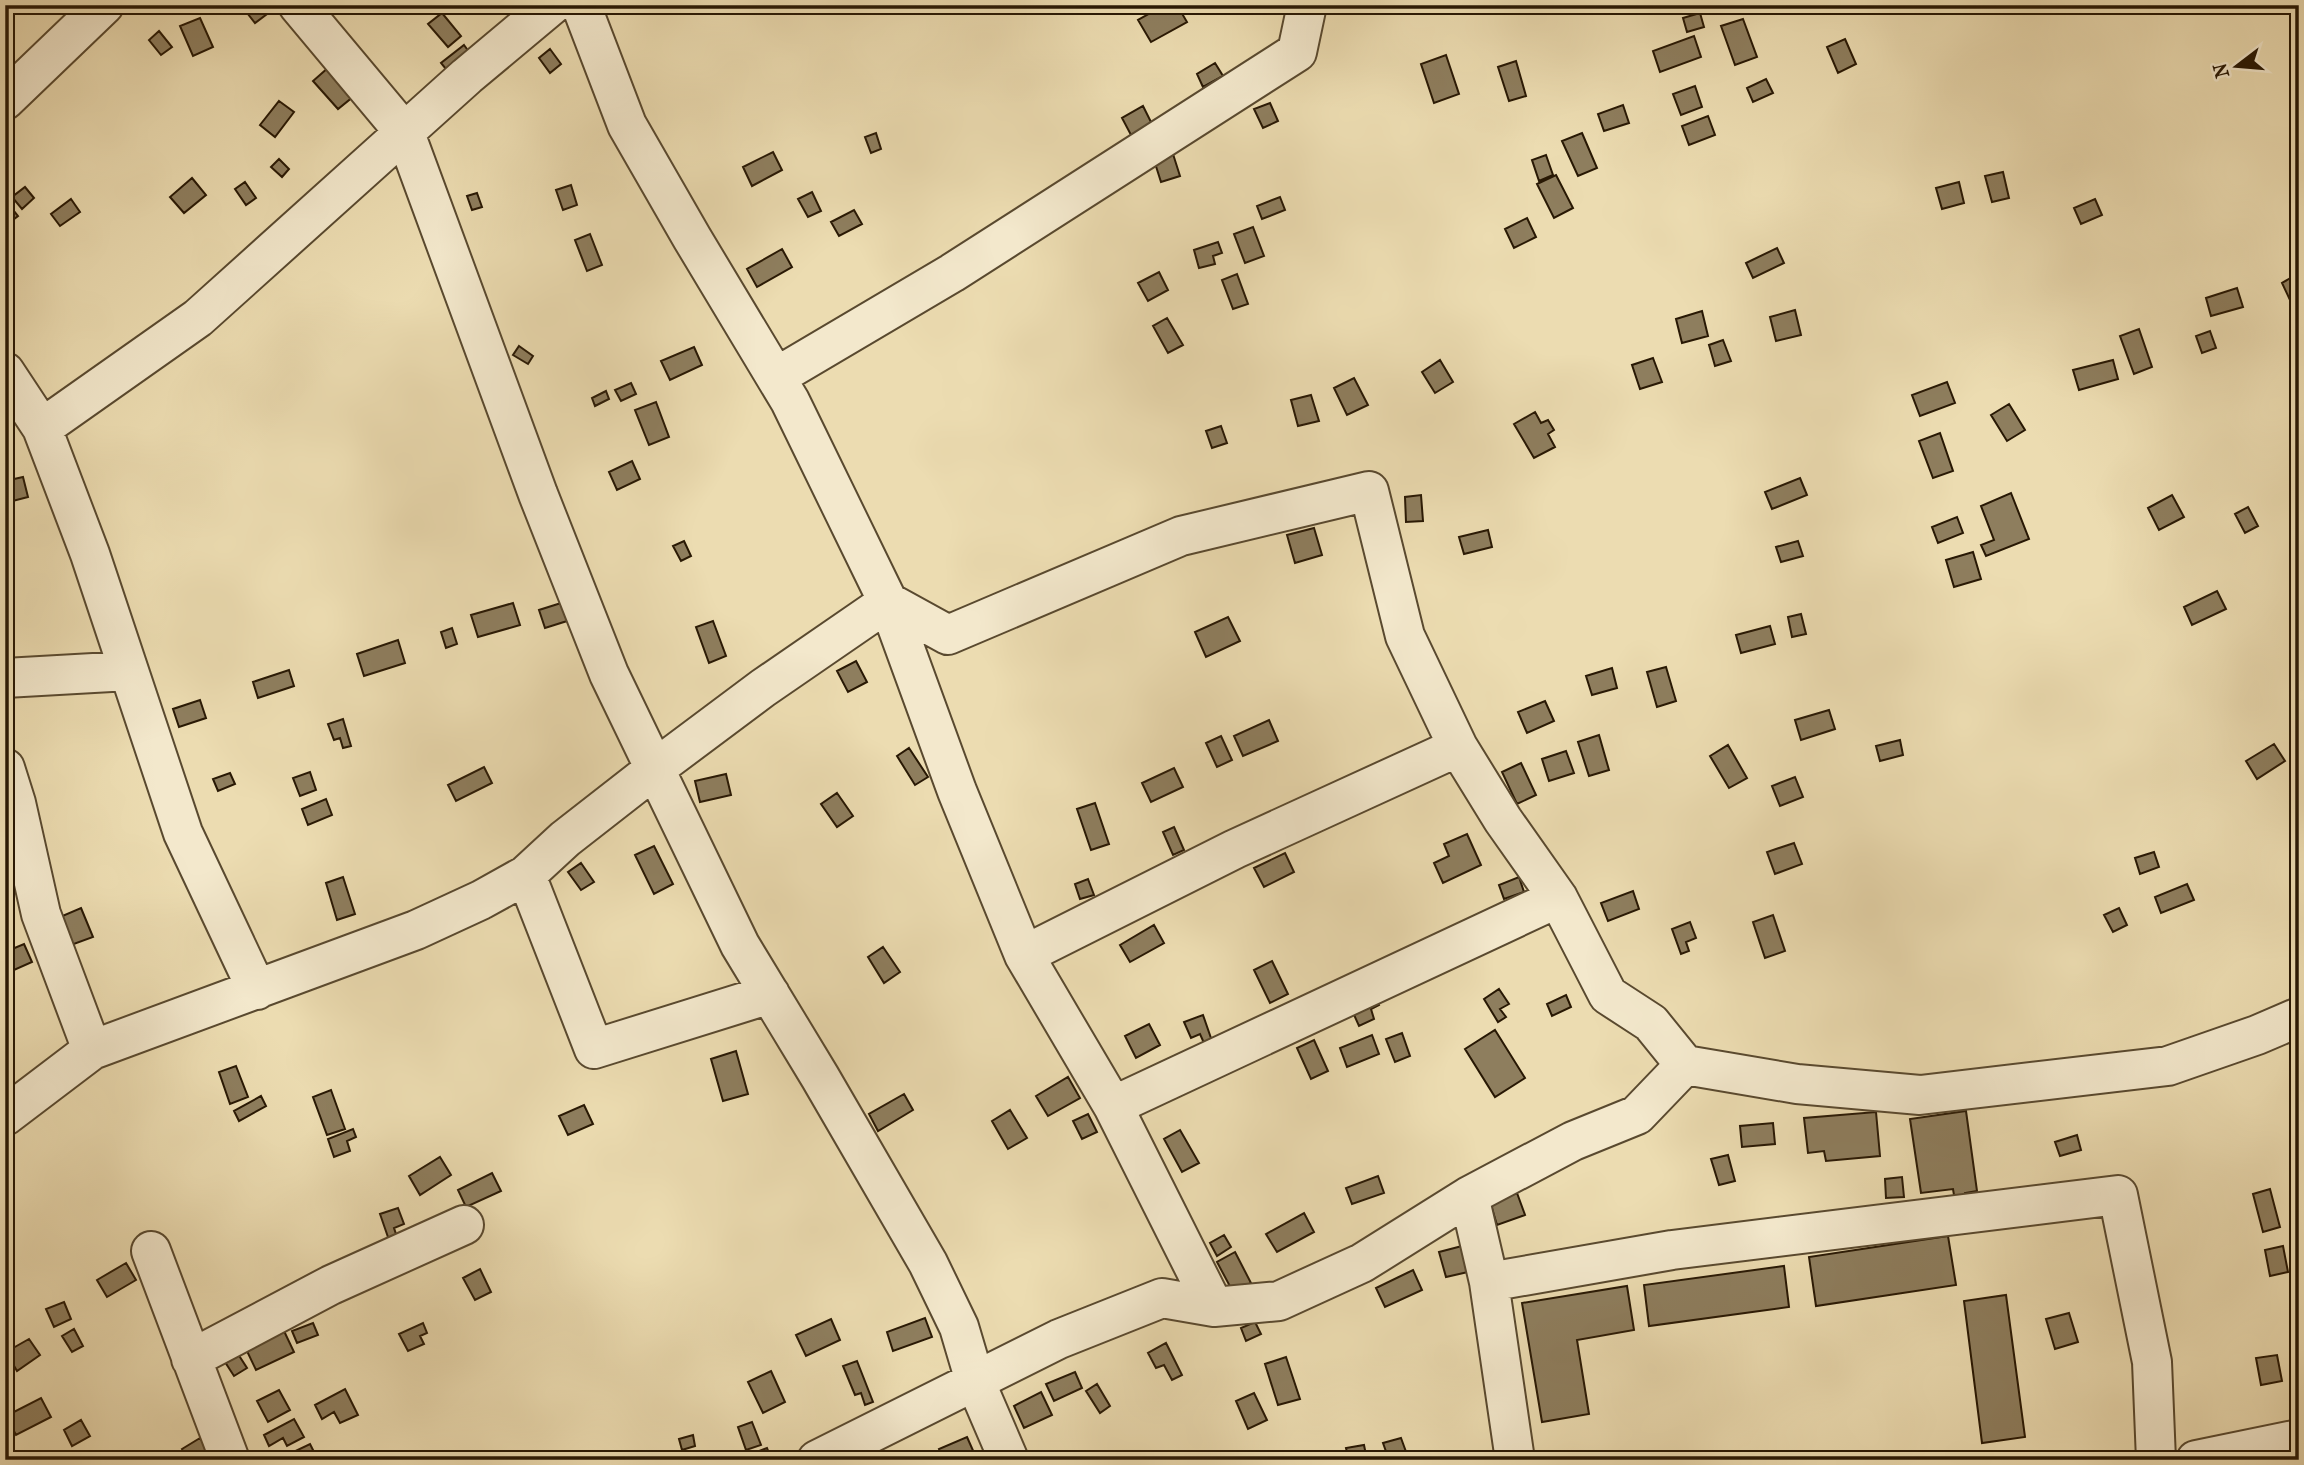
<svg xmlns="http://www.w3.org/2000/svg" width="2304" height="1465" font-family="'IM FELL French Canon',serif">
<style>
.building{fill:#8e7e5e;stroke:#281804;stroke-width:2}
.lines{fill:none;stroke-linecap:round;stroke-linejoin:round}
.minor-casing{stroke:#59492f;stroke-width:42}
.minor{stroke:#f3e8cc;stroke-width:38}
</style>
<rect width="100%" height="100%" fill="#ecdcb1"/>
<filter id="stains"><feTurbulence type="fractalNoise" baseFrequency=".00286" numOctaves="4"/><feColorMatrix values="0 0 0 0 .2 0 0 0 0 .09 0 0 0 0 .02 0 0 0 .5 -.17"/></filter>
<radialGradient id="worn" r=".72"><stop offset=".6" stop-color="#630" stop-opacity="0"/><stop offset="1" stop-color="#630" stop-opacity=".3"/></radialGradient>
<path class="building" d="M241 5H266L271 11 255 23Z
M1165 5H1177L1187 22 1151 42 1138 20Z
M442 13 461 36 448 47 428 24Z
M1700 13 1704 27 1687 32 1683 18Z
M200 18 213 47 193 56 180 26Z
M1743 19 1757 57 1735 65 1721 26Z
M159 31 172 47 161 55 149 40Z
M1694 36 1701 57 1660 72 1653 51Z
M1845 39 1856 64 1838 73 1827 47Z
M464 45 472 56 450 74 441 63Z
M550 49 561 64 550 73 539 58Z
M1446 55 1459 94 1434 103 1421 64Z
M1516 61 1526 96 1509 101 1498 67Z
M1215 63 1223 76 1203 87 1197 74Z
M329 67 354 96 338 109 313 81Z
M1766 79 1773 93 1753 102 1747 88Z
M1695 86 1702 107 1681 115 1673 94Z
M279 101 294 112 275 137 260 125Z
M1270 103 1278 121 1263 128 1254 109Z
M1623 105 1629 123 1604 131 1598 114Z
M1143 106 1152 124 1131 135 1122 118Z
M1708 116 1715 135 1689 145 1682 126Z
M876 133 881 149 871 153 865 137Z
M1582 133 1597 168 1578 176 1562 141Z
M773 152 782 170 752 186 743 167Z
M1173 154 1180 176 1161 182 1154 160Z
M1546 155 1553 175 1539 181 1532 160Z
M279 159 289 169 282 177 271 167Z
M2003 172 2009 198 1992 202 1985 176Z
M1556 175 1573 208 1554 218 1537 184Z
M192 178 206 195 184 213 170 197Z
M245 182 256 198 246 205 235 189Z
M1959 182 1964 203 1942 209 1936 188Z
M571 185 577 205 563 210 556 190Z
M25 187 34 198 22 209 12 197Z
M812 192 821 211 808 217 798 199Z
M477 193 482 207 472 210 467 196Z
M1280 197 1285 210 1262 219 1257 206Z
M71 199 80 212 60 226 51 214Z
M2095 199 2102 215 2081 224 2074 208Z
M5 200 18 216 5 226Z
M854 210 862 224 839 236 831 222Z
M1527 218 1536 237 1514 248 1505 229Z
M1253 227 1264 256 1245 263 1234 234Z
M590 234 602 265 587 271 575 240Z
M1218 242 1222 253 1213 256 1215 264 1199 268 1194 250Z
M1777 248 1784 263 1753 278 1746 263Z
M782 249 792 267 757 287 747 269Z
M1159 272 1168 290 1148 301 1138 283Z
M2299 273V297L2290 300 2282 283Z
M1237 274 1248 304 1233 309 1222 280Z
M2237 288 2243 307 2211 316 2206 298Z
M1795 310 1801 335 1776 341 1770 317Z
M1702 311 1708 336 1682 343 1676 319Z
M1167 318 1183 345 1168 353 1153 326Z
M2139 329 2152 367 2134 374 2120 336Z
M2210 331 2216 348 2202 353 2196 336Z
M1723 340 1731 361 1715 366 1709 345Z
M519 346 533 356 528 364 513 355Z
M694 347 702 365 670 380 661 361Z
M1653 358 1662 382 1640 389 1632 365Z
M1440 360 1453 382 1435 393 1422 372Z
M2113 360 2118 379 2079 390 2073 370Z
M1354 378 1368 405 1347 415 1334 388Z
M1947 382 1955 403 1920 416 1912 395Z
M631 383 636 394 621 401 615 390Z
M606 391 609 399 595 406 592 398Z
M1311 395 1319 421 1298 426 1291 400Z
M656 402 669 437 649 445 635 410Z
M2009 404 2025 430 2007 441 1991 415Z
M1535 412 1541 423 1548 420 1554 430 1548 434 1555 447 1534 458 1514 424Z
M1221 426 1227 443 1212 448 1206 431Z
M1940 433 1953 471 1933 478 1919 441Z
M632 461 640 479 617 490 609 472Z
M23 477 28 497 5 503V481Z
M1800 478 1807 495 1772 509 1765 492Z
M2011 493 2029 539 1986 556 1981 545 1994 540 1981 506Z
M1421 495 1423 521 1406 522 1405 497Z
M2172 495 2184 517 2159 530 2148 508Z
M2248 507 2258 526 2245 533 2235 514Z
M1957 517 1963 533 1938 543 1932 527Z
M1314 528 1322 555 1295 563 1287 535Z
M1488 530 1492 547 1464 554 1459 537Z
M684 541 691 556 681 561 673 546Z
M1798 541 1803 556 1781 562 1776 547Z
M1973 552 1981 579 1954 587 1946 560Z
M2217 591 2226 609 2192 625 2184 607Z
M513 603 520 625 478 637 471 615Z
M561 603 567 621 545 628 539 610Z
M1801 614 1806 634 1792 637 1788 617Z
M1228 617 1240 641 1206 657 1195 632Z
M713 621 726 656 709 663 696 627Z
M1770 626 1775 644 1741 653 1736 635Z
M452 628 457 644 446 648 441 632Z
M398 640 405 663 364 676 357 654Z
M856 661 867 682 848 692 837 671Z
M1666 667 1676 701 1657 707 1647 672Z
M1612 668 1617 688 1592 695 1586 676Z
M289 670 294 686 258 698 253 682Z
M200 700 206 718 179 727 173 709Z
M1545 701 1554 721 1527 733 1518 712Z
M1829 710 1835 729 1801 740 1795 720Z
M343 719 351 746 343 748 340 738 334 740 328 724Z
M1269 720 1278 741 1243 756 1234 736Z
M1599 735 1609 770 1589 776 1578 742Z
M1221 736 1232 760 1217 767 1206 743Z
M1900 740 1903 755 1880 761 1876 746Z
M2274 744 2285 761 2257 779 2246 761Z
M1728 745 1747 778 1729 788 1710 756Z
M909 748 928 777 915 785 897 756Z
M1566 751 1574 773 1549 781 1542 759Z
M1521 763 1536 795 1517 804 1502 772Z
M484 767 492 783 456 801 448 785Z
M1174 768 1183 787 1151 802 1142 783Z
M310 772 316 790 300 796 293 778Z
M230 773 235 784 218 791 213 779Z
M726 774 731 795 700 802 695 781Z
M1795 777 1803 797 1780 806 1772 786Z
M837 793 853 816 837 827 821 804Z
M326 799 332 815 308 825 302 809Z
M1095 803 1109 844 1091 850 1077 809Z
M1174 827 1184 850 1173 855 1163 832Z
M1467 834 1481 865 1443 883 1434 863 1449 856 1444 844Z
M1794 843 1802 864 1775 874 1767 852Z
M654 846 673 884 654 894 635 855Z
M2154 852 2159 867 2140 874 2135 858Z
M1285 853 1294 872 1264 887 1254 868Z
M581 863 594 882 581 890 568 872Z
M343 877 355 914 337 920 326 883Z
M1519 877 1524 892 1504 899 1499 885Z
M1088 879 1094 895 1080 899 1075 884Z
M2187 884 2194 900 2161 913 2155 897Z
M1633 891 1639 909 1608 921 1601 903Z
M81 908 93 937 71 945 60 917Z
M2119 908 2127 925 2113 932 2104 915Z
M1773 915 1785 951 1765 958 1753 922Z
M1690 922 1696 938 1686 942 1689 951 1681 954 1672 929Z
M1154 925 1164 943 1130 962 1120 945Z
M24 944 32 962 5 974V952Z
M883 947 900 972 884 983 868 957Z
M1272 961 1288 994 1270 1003 1254 970Z
M1499 989 1509 1004 1500 1009 1506 1017 1498 1022 1484 999Z
M1566 995 1571 1007 1552 1016 1547 1004Z
M1376 997 1379 1005 1371 1009 1374 1019 1359 1026 1351 1008Z
M1203 1015 1212 1041 1204 1043 1200 1034 1191 1038 1184 1022Z
M1149 1024 1160 1045 1136 1058 1125 1036Z
M1495 1030 1525 1078 1495 1097 1465 1049Z
M1402 1033 1410 1056 1395 1062 1386 1039Z
M1372 1035 1379 1054 1347 1067 1340 1048Z
M1314 1040 1328 1071 1311 1079 1297 1048Z
M736 1051 748 1094 723 1101 711 1059Z
M236 1066 248 1097 230 1104 219 1072Z
M1068 1077 1080 1098 1048 1116 1036 1096Z
M331 1090 345 1129 327 1135 313 1097Z
M904 1094 913 1110 878 1131 869 1114Z
M261 1096 266 1106 239 1121 234 1111Z
M584 1105 593 1124 568 1135 559 1116Z
M1010 1110 1027 1138 1008 1149 992 1121Z
M1966 1111 1977 1191 1965 1193V1200L1955 1201 1953 1189 1921 1193 1910 1119Z
M1876 1112 1880 1156 1826 1161 1824 1151 1808 1153 1804 1118Z
M1088 1114 1097 1132 1082 1139 1073 1121Z
M1773 1123 1775 1144 1742 1147 1740 1126Z
M353 1129 356 1137 347 1141 350 1151 334 1157 328 1139Z
M1180 1130 1199 1163 1182 1172 1164 1139Z
M2077 1135 2081 1150 2060 1156 2055 1142Z
M1728 1155 1735 1181 1719 1185 1711 1159Z
M440 1157 451 1175 420 1195 409 1176Z
M492 1173 501 1191 466 1207 458 1190Z
M1378 1176 1384 1193 1352 1204 1346 1188Z
M1902 1177 1904 1197 1886 1198 1885 1179Z
M2270 1189 2280 1227 2263 1232 2253 1194Z
M1517 1193 1525 1215 1497 1225 1490 1202Z
M398 1208 404 1224 394 1228 397 1237 389 1240 380 1214Z
M1304 1213 1314 1232 1277 1252 1266 1234Z
M1224 1235 1231 1247 1217 1256 1210 1243Z
M1948 1236 1956 1285 1816 1306 1809 1257Z
M1462 1246 1468 1272 1446 1277 1439 1252Z
M2283 1246 2288 1272 2270 1276 2265 1250Z
M1235 1252 1251 1283 1233 1292 1217 1262Z
M126 1263 136 1280 107 1297 97 1280Z
M1784 1266 1789 1307 1649 1326 1644 1285Z
M480 1269 491 1292 475 1300 463 1278Z
M1413 1270 1422 1290 1385 1307 1376 1288Z
M1627 1286 1634 1330 1577 1340 1589 1414 1542 1422 1522 1303Z
M2006 1295 2025 1437 1982 1443 1964 1301Z
M64 1302 71 1319 54 1327 46 1309Z
M2069 1313 2078 1342 2055 1349 2046 1319Z
M925 1318 932 1337 893 1351 887 1332Z
M831 1319 840 1340 806 1356 796 1335Z
M1255 1322 1261 1334 1246 1341 1241 1328Z
M313 1323 318 1335 297 1343 292 1331Z
M423 1323 427 1333 420 1336 424 1344 408 1351 399 1334Z
M74 1329 83 1346 72 1352 62 1336Z
M284 1331 294 1352 256 1370 246 1349Z
M29 1339 40 1355 17 1371 6 1352Z
M1166 1343 1182 1375 1172 1380 1164 1365 1156 1368 1148 1353Z
M238 1354 247 1368 234 1376 225 1362Z
M2277 1355 2282 1381 2261 1385 2256 1358Z
M1286 1357 1300 1399 1278 1405 1265 1364Z
M857 1361 873 1402 865 1405 861 1393 855 1395 843 1366Z
M771 1371 785 1402 763 1413 748 1382Z
M1075 1372 1082 1388 1054 1401 1046 1384Z
M1097 1384 1110 1406 1100 1413 1086 1391Z
M345 1389 358 1415 340 1423 334 1412 322 1419 315 1405Z
M279 1390 290 1410 268 1422 257 1401Z
M1041 1392 1052 1415 1024 1428 1014 1406Z
M1254 1393 1267 1420 1248 1429 1236 1401Z
M41 1398 51 1417 16 1435 6 1416Z
M294 1419 304 1437 287 1446 283 1438 269 1446 264 1435Z
M81 1420 90 1436 72 1446 64 1430Z
M752 1422 761 1445 746 1450 738 1427Z
M693 1435 695 1446 682 1450 679 1439Z
M967 1437 975 1455 963 1460H944L939 1449Z
M200 1438 212 1456 206 1460H189L182 1449Z
M1401 1438 1409 1460H1389L1383 1443Z
M310 1444 318 1460H289L287 1455Z
M1364 1445 1367 1460H1349L1346 1448Z
M767 1448 771 1458 757 1460 754 1453Z"/>
<g class="lines">
<g class="minor-casing">
<path id="minor" d="M298 5 405 133 538 494 609 674 740 945 820 1077 928 1263 959 1327 975 1381 1009 1460
M581 5 627 125 692 238 790 401 888 602 957 791 1024 955 1113 1106 1214 1307
M5 100 104 5
M5 372 42 428 90 554 183 833 257 990
M776 377 952 273 1297 52 1307 5
M42 428 198 318 467 76 552 5
M5 678 129 671
M5 768 16 803 41 914 92 1050
M526 875 594 1049 770 994
M1024 955 1235 849 1458 747
M1113 1106 1558 898
M5 1116 92 1050 416 930 481 900 526 875 565 839 656 768 763 688 888 602 948 635 1181 536 1369 491 1405 636 1458 747 1503 820 1558 898 1608 995 1651 1023 1685 1065
M1469 1196 1489 1282 1515 1460
M151 1251 230 1460
M1489 1282 1672 1250 2118 1195 2152 1362 2156 1460
M191 1359 331 1285 464 1225
M817 1460 1059 1339 1162 1298 1214 1307 1279 1301 1362 1263 1469 1196 1573 1141 1637 1115 1685 1065 1797 1084 1920 1095 2168 1066 2257 1035 2299 1017
M2196 1460 2299 1439"/>
</g>
<use href="#minor" class="minor"/>
</g>
<rect width="2304" height="1465" fill="none" stroke="#ecdcb1" stroke-width="28"/>
<rect x="7" y="7" width="2290" height="1451" fill="none" stroke="#281804" stroke-width="3.5"/>
<rect x="14" y="14" width="2276" height="1437" fill="none" stroke="#281804" stroke-width="2"/>
<g transform="translate(2237 66) rotate(254)" stroke="#f3e8cc" stroke-width="5" paint-order="stroke">
<path d="M0-5L12 26L0 18L-12 26Z" fill="#281804"/>
<text y="-10" font-size="19" font-weight="bold" text-anchor="middle" fill="#281804">N</text>
</g>
<rect width="100%" height="100%" filter="url(#stains)"/>
<rect width="100%" height="100%" fill="url(#worn)"/>
</svg>
